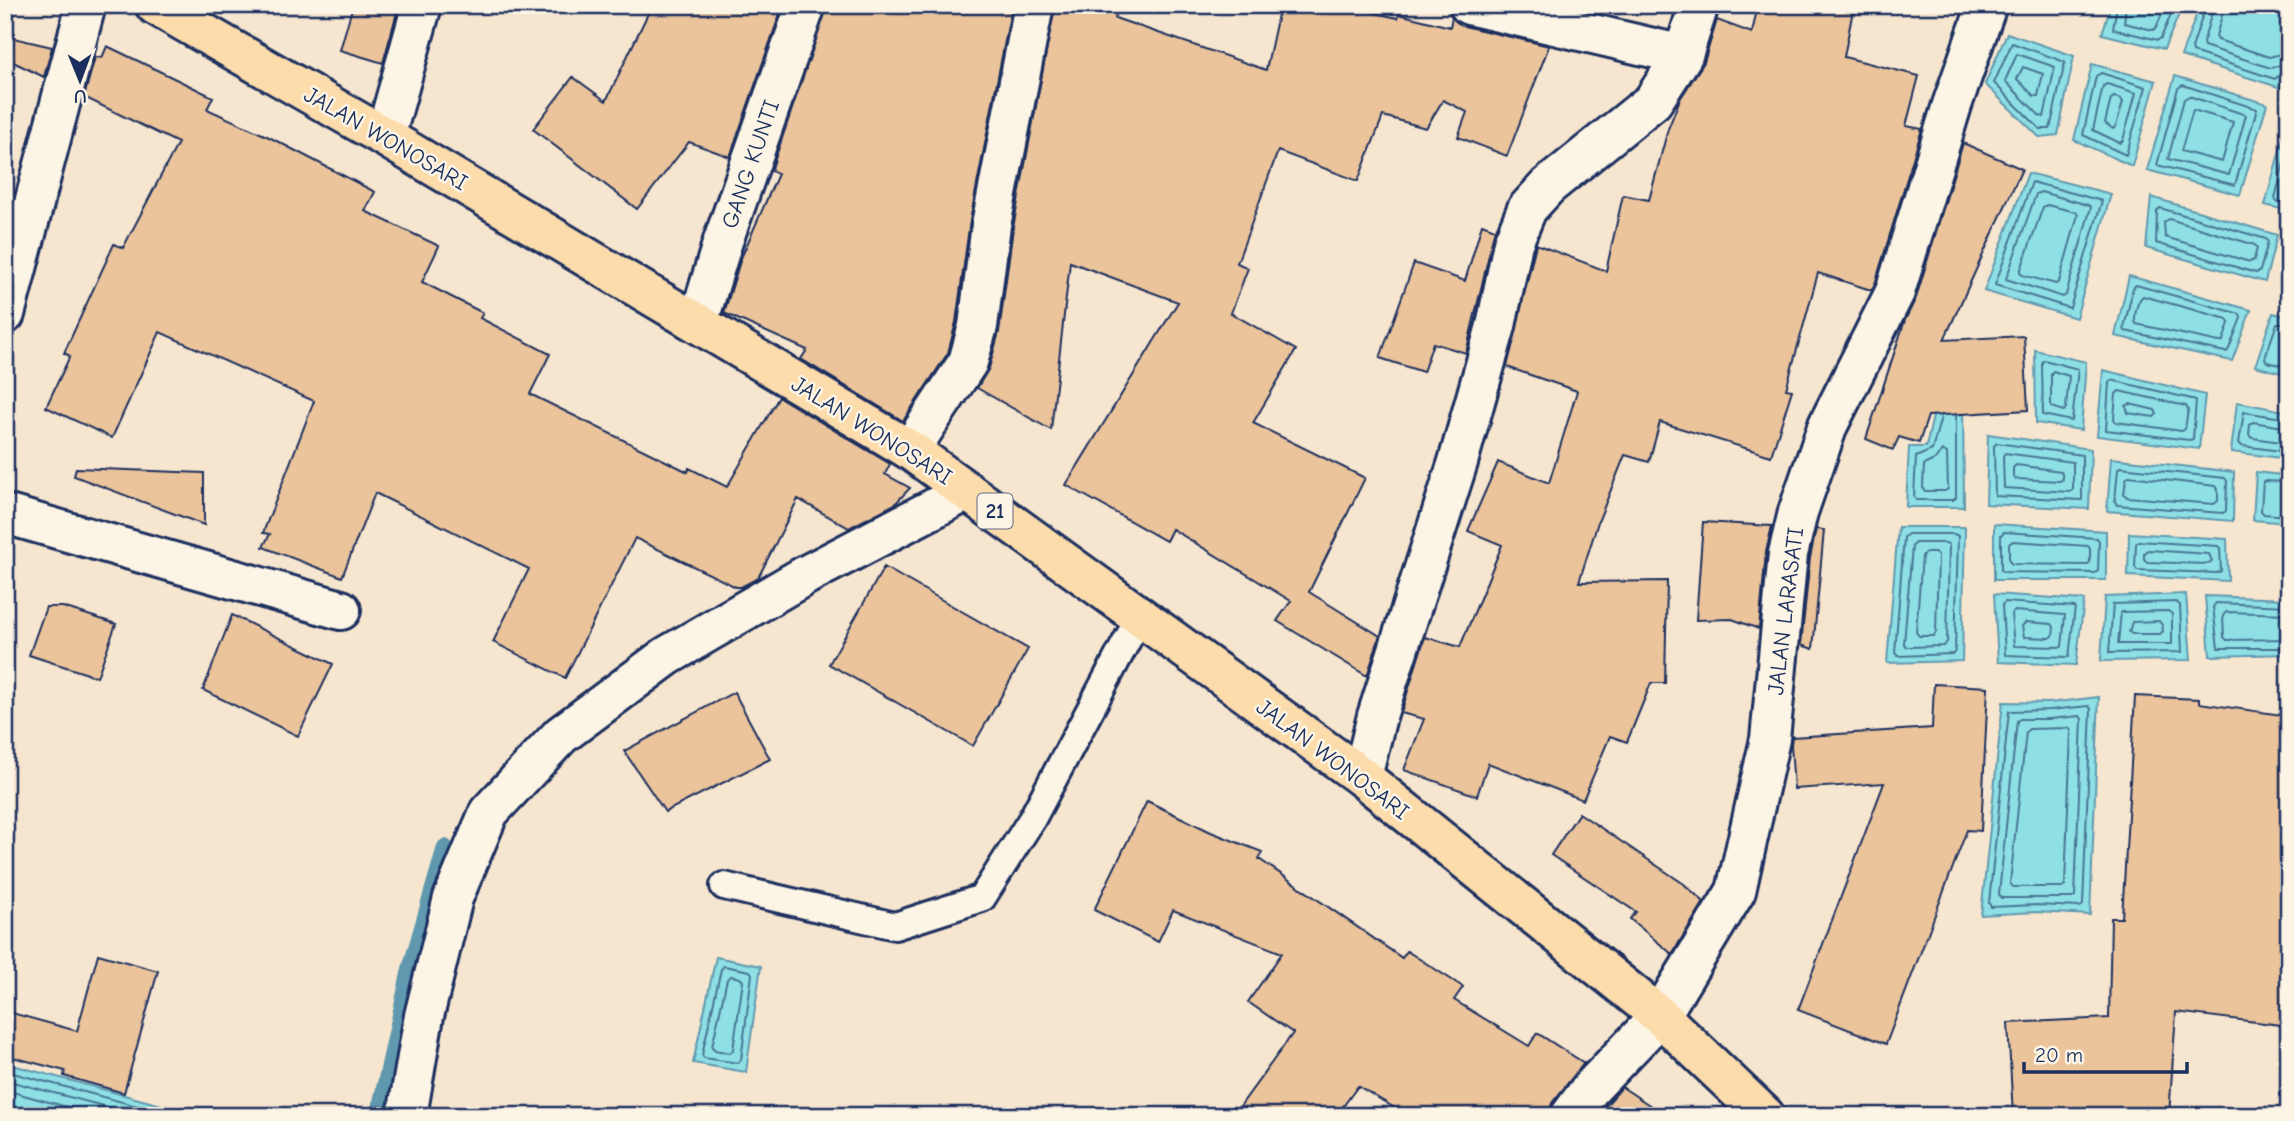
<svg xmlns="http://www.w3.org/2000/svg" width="2294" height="1121" font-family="'Comic Neue',sans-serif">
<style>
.water{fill:#8ee0e5;stroke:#6099af;stroke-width:2}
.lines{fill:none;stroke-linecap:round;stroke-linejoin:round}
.shore{stroke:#497694;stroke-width:2}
.stream{stroke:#6099af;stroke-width:16}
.building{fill:#ebc49b;stroke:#1b2f5e;stroke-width:2}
.service-casing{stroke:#1b2f5e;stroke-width:32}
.minor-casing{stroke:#1b2f5e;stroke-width:44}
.tertiary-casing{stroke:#1b2f5e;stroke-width:44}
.trunk-casing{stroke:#1b2f5e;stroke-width:44}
.service{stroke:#fcf5e5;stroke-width:26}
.minor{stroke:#fcf5e5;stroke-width:38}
.tertiary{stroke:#fcf5e5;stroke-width:38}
.trunk{stroke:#fddcac;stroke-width:38}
.labels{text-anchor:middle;stroke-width:5;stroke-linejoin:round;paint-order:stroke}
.shield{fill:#fcf5e5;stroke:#5e6a86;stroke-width:2}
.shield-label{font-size:21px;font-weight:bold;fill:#1b2f5e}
.street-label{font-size:23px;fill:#1b2f5e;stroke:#fcf5e5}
</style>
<rect width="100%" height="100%" fill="#f7e6cf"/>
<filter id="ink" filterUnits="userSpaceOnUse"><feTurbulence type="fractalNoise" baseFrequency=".0143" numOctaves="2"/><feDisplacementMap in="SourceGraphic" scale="14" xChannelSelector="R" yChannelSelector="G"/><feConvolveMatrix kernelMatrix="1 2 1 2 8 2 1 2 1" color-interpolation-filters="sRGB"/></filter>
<g filter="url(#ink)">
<path class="water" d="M2111 5H2183L2164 49 2102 34Z
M2200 5 2289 7V52L2284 89 2181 56Z
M2007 33 2074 56 2058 135 2039 137 1985 84Z
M2092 64 2156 81 2132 166 2074 140Z
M2175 76 2267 104 2240 195 2147 170Z
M2289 116V211L2265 205Z
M2028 173 2111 194 2076 318 1984 291Z
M2151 197 2277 235 2265 282 2146 248Z
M2129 276 2251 310 2232 361 2115 336Z
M2273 313 2289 317V375L2255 366Z
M2035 350 2086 362 2081 430 2036 423Z
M2103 370 2205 395 2199 449 2097 436Z
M1963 401 1964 507H1906L1909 447H1926L1934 412Z
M2237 402 2289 412V459L2231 452Z
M1988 434 2091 449 2089 509 1986 504Z
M2111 458 2234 472 2233 521 2107 511Z
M2256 472 2289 476V523L2253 520Z
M1994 524 2106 531V580H1994Z
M1898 527H1965L1962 661 1887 663Z
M2129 533 2227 539 2228 581 2128 576Z
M1994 594 2084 600 2076 665 1998 662Z
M2186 594 2191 660 2101 661 2105 597Z
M2205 596 2289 599V654L2210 656Z
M2099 697 2090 915 2036 912 1981 915 2003 702 2050 703Z
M716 957 761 966 746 1072 693 1063Z
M5 1063 202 1116H5Z"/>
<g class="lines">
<path class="shore" d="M2117 5 2113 29 2158 40 2161 38 2175 5
M2126 5 2124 23 2153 30 2156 28 2166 5
M2206 5 2192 48 2193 52 2275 79 2283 72 2289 71
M2214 5 2203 43 2204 46 2271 68 2289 62
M2225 5 2216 36 2218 40 2269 57 2289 52
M2012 43 2065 62 2050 129H2040L1994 83Z
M2017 54 2055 67 2044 117 2040 116 2005 81Z
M2023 67 2043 74 2038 96H2034L2017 79Z
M2101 73 2146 87 2126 155 2083 135 2096 76Z
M2107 84 2136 93 2123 140 2120 143 2093 130 2103 86Z
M2183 85 2257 109 2235 185 2157 165 2178 88Z
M2189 96 2246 115 2229 175 2168 159 2184 99Z
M2114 97 2121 99 2123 102 2116 126 2113 129 2105 123 2111 99Z
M2193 110 2233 122 2222 162 2181 151Z
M2289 144 2275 198 2277 201 2289 204
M2032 182 2102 201 2070 308 1995 285Z
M2041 192 2088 205 2091 207 2066 295 2063 297 2006 279 2036 194Z
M2047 205 2076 212 2078 215 2059 282 2056 284 2022 275 2020 272 2043 207Z
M2160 208 2266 239 2268 242 2260 271 2256 273 2156 243 2157 211Z
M2169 219 2255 245 2257 248 2254 260 2250 262 2165 237 2164 222Z
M2136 285 2240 314 2241 318 2228 351 2225 352 2125 331 2124 328 2133 288Z
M2143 296 2227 319 2229 323 2223 341 2219 342 2136 324C2133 318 2137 301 2143 296Z
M2289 323H2277L2265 358 2267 362 2289 367
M2044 360 2078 369 2072 421 2043 415 2042 363Z
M2053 371 2069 376 2066 408 2064 411 2051 407V374Z
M2111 380 2196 400 2193 439 2189 440 2106 430 2109 383Z
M2119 391 2186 406 2188 410 2185 429 2182 431 2116 422 2114 419 2116 394Z
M2130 404 2155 410 2157 414 2154 417 2128 413 2126 406Z
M1941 417 1932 450 1916 457 1914 497 1916 500H1953L1956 498V416
M2289 419 2244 412 2239 443 2242 446 2289 452
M2289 428 2253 422 2250 424 2249 435 2252 438 2289 443
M1997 443 2082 455V500L1995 496 1994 446Z
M1942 450 1947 453 1948 489 1945 491H1925L1923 488 1924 465 1936 459Z
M2005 453 2073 462V490L2070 492 2004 488 2003 456Z
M2016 465 2061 471 2063 479 2060 481 2016 479 2013 476V468Z
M2120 467 2225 478 2227 481 2226 511 2223 513 2117 505 2115 501 2118 469Z
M2129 476 2216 486 2218 489V501L2214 504 2127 497 2124 494 2126 479Z
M2289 482 2263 481 2261 511 2264 514 2289 516
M2004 532 2097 538 2099 541 2098 571 2095 573 2003 572 2001 570V535Z
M1908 534H1954L1958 536 1955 651 1953 654 1898 656 1895 653 1904 537Z
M2013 541 2088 546 2090 549V562L2087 565 2012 564 2009 561V544Z
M2138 541 2218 546 2220 548 2221 571 2217 573 2137 570 2135 567 2136 544Z
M1915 543H1946L1949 545 1947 642 1944 646 1907 647 1904 644 1912 546Z
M2148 550 2209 554 2212 561 2208 564 2147 562 2144 559V554Z
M1925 553H1935L1938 556 1936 632 1934 636H1919L1916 632 1922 556Z
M2005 602 2075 607 2069 657 2005 655 2002 605Z
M2176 602 2180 605 2182 652 2109 653 2113 604Z
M2289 606 2216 603 2213 607 2218 648H2289
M2015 611 2065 615 2062 647 2014 646 2011 614Z
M2168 611 2172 614V644H2118L2121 612Z
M2289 614 2226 612 2223 616 2224 637 2227 640 2289 639
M2159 621 2162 625 2163 631 2160 634H2132L2129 632 2132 622Z
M2026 622 2052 624 2054 627 2053 636 2050 638 2024 637 2022 626Z
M2089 706 2091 709 2083 905 2080 907 2036 905 1991 907 1989 903 2009 711 2050 710Z
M2080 716 2082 719 2075 896 2072 898H2001L1999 894 2017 721 2020 719H2050Z
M2069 728 2071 731 2065 885 2062 887H2013L2010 883 2026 732 2029 729Z
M724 966 750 971 752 974 741 1060 738 1063 704 1058 702 1055 721 969Z
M731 976 740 978 743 981 733 1050 730 1053 715 1050 712 1047 727 979Z
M5 1071 175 1116
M5 1080 141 1116
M5 1090 100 1116"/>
<path class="stream" d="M378 1116 410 969 445 847"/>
</g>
<path class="building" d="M353 5H399L383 63 340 50Z
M652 5H783L730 157 689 142 637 209 533 129 573 77 606 101Z
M827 5H1012L970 221 956 322 948 353 903 421 801 359 807 350 724 313 741 258 778 174 771 171Z
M1055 5H1118L1115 18 1266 70 1280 5H1338L1398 18 1399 14 1450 27 1452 17 1464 26 1549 46 1507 156 1458 137 1467 112 1443 100 1426 128 1383 116 1358 181 1278 151 1237 263 1248 268 1231 313 1296 350 1253 423 1365 478 1309 592 1380 636 1367 676 1277 621 1291 601 1172 529 1166 541 1066 485 1178 302 1070 262 1051 430 977 388 989 368 999 332 1013 228Z
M1758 5H1854L1844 57 1919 76 1906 126 1922 129 1875 284 1871 290 1818 273 1786 389 1792 390 1771 456 1660 422 1649 462 1625 455 1598 522 1579 582 1667 581 1665 683H1651L1627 742 1610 736 1583 800 1488 763 1477 796 1404 770 1424 719 1401 713 1425 637 1460 647 1502 545 1468 531 1498 462 1549 483 1577 391 1507 367 1536 244 1606 271 1623 195 1649 200 1668 129 1680 99 1704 62 1717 20 1752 33Z
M5 36 52 47 44 77 5 58Z
M107 46 213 97 207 109 269 137 375 192 365 211 439 246 422 282 483 313 480 318 550 354 530 394 688 472 689 468 727 487 779 397 890 464 885 474 910 488 895 504 849 528 798 499 758 578 741 587H736L635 538 565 678 493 642 529 569 375 493 342 577 263 547 270 534 263 533 314 401 160 332 112 438 46 407 70 356 64 353 114 244 123 248 178 143 84 97 95 57 102 58Z
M1963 143 2022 169 1944 340 2024 336 2028 410 1928 416 1919 443 1899 437 1893 450 1866 439 1905 320 1916 298Z
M1482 224 1495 229 1466 353 1433 343 1423 372 1380 358 1414 263 1465 281Z
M76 468 204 473V525L74 476Z
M1703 522 1772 526 1766 552 1759 629 1732 619 1696 620Z
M1816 529 1824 530 1813 649 1801 645 1810 558Z
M884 567 1028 649 973 746 829 664Z
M46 607H63L116 624 97 677 29 655Z
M232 615 333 664 298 736 203 690Z
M1934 684 1988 687 1981 831 1967 830 1886 1044 1798 1010 1884 783 1794 789 1791 745 1792 737 1932 728Z
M734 692 770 759 665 812 624 751Z
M2135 696 2199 699V703L2289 716V1026L2176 1012 2169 1116H2013L2008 1023 2109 1018 2111 918H2122Z
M1147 801 1211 832 1262 852 1259 859 1402 958 1407 951 1463 987 1454 1000 1529 1046 1537 1033 1584 1063 1552 1103 1549 1116H1408L1358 1086 1336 1116H1233L1293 1033 1248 1002 1282 953 1173 910 1158 942 1094 910Z
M1579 813 1684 884 1704 902 1672 954 1630 919 1636 912 1551 855Z
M98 954 158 971 124 1093 64 1076 65 1071 5 1055V1011L77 1031Z
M1622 1087 1666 1116H1597Z"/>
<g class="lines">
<g class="service-casing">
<path id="service" d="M724 886 895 926 982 898 1032 819 1140 616"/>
</g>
<g class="minor-casing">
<path id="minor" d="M1469 5 1683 55
M385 137 422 5
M698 323 723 241 806 5
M910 450 968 362 978 326 991 225 1034 5
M5 514 341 610
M1362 777 1377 716 1458 462 1496 326 1513 243 1527 209 1548 186 1653 101 1683 55 1699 5
M407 1116 424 1016 453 898 489 812 561 735 667 656 806 575 967 491
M1570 1116 1590 1089 1660 1016 1736 891 1770 739 1788 554 1798 512 1828 425 1895 292 1952 105 1987 5"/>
</g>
<g class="tertiary-casing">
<path id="tertiary" d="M5 314 86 5"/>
</g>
<g class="trunk-casing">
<path id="trunk" d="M155 5 385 137 910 450 1362 777 1660 1016 1765 1116"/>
</g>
<use href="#service" class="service"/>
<use href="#minor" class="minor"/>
<use href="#tertiary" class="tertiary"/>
<use href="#trunk" class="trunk"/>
</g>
</g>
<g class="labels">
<rect class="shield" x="977.5" y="493.5" width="35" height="35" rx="5"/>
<g class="shield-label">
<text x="995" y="518">21</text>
</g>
<g class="street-label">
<text transform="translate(386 138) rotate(30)" y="8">JALAN WONOSARI</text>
<text transform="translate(750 164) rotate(-71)" y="8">GANG KUNTI</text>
<text transform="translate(872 430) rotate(32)" y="8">JALAN WONOSARI</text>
<text transform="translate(1785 611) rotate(-83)" y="8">JALAN LARASATI</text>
<text transform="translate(1333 759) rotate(37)" y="8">JALAN WONOSARI</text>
</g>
</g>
<rect width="2294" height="1121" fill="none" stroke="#fcf5e5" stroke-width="28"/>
<rect x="14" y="14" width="2266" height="1093" fill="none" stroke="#1b2f5e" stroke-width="2.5" filter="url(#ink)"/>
<g transform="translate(80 80) rotate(179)" stroke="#fcf5e5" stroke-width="5" paint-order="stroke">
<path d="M0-5L12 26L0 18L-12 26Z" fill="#1b2f5e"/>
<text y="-10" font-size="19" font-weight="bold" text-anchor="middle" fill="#1b2f5e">U</text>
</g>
<path d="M2024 1062v10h163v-10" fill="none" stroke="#1b2f5e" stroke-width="3.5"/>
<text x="2035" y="1062" font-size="21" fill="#1b2f5e" stroke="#fcf5e5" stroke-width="5" paint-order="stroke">20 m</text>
</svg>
